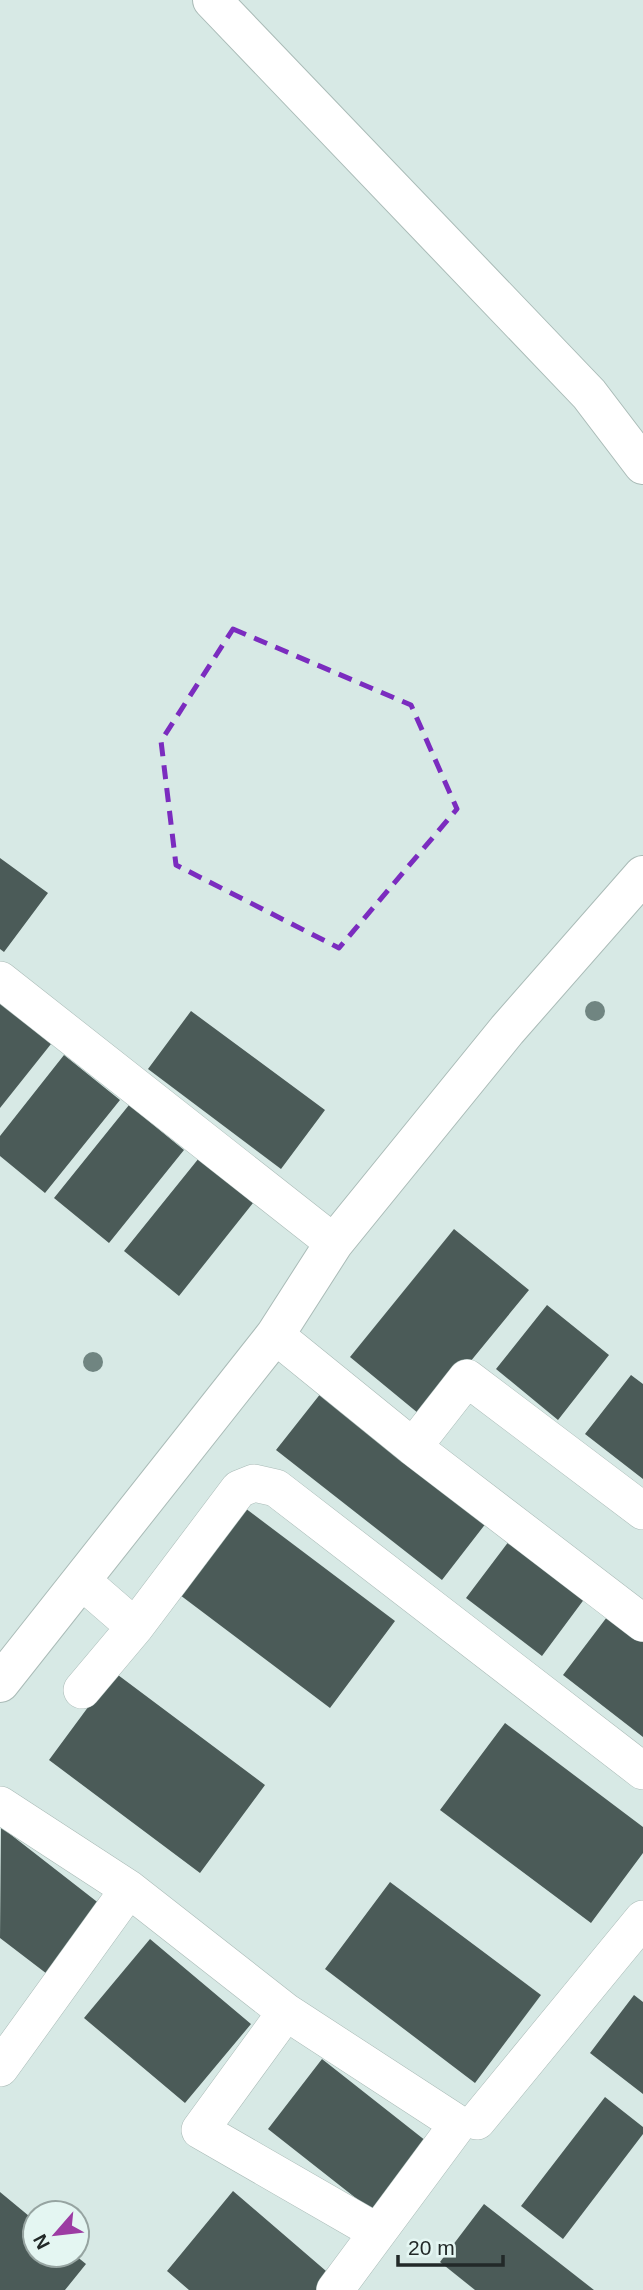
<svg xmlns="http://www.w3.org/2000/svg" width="643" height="2290" font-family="Helvetica,sans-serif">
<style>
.building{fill:#4b5b58}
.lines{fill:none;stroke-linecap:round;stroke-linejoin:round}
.street-casing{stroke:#aabbb7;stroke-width:38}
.secondary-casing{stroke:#aabbb7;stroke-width:40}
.street{stroke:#fff;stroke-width:37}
.secondary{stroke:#fff;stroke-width:38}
.tree{fill:#708581}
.marked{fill:none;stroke:#7b2cbf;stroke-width:5;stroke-dasharray:14 9;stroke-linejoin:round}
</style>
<rect width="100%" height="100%" fill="#d7e9e5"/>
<path class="building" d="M0 858 48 893 4 952 0 949Z
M0 1003 51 1044 0 1108Z
M191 1011 325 1110 281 1169 148 1069Z
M64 1055 120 1100 45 1193 0 1156V1136Z
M129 1105 184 1150 109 1243 54 1198Z
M199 1158 253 1203 179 1296 124 1251Z
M454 1229 529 1290 424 1418 350 1357Z
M547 1305 609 1355 558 1420 496 1369Z
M631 1375 643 1384V1479L585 1434Z
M325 1388 490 1518 442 1580 276 1450Z
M245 1508 395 1621 330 1708 180 1595Z
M512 1537 588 1594 542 1656 466 1598Z
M610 1613 643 1638V1737L563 1675Z
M114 1672 265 1785 200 1873 49 1760Z
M505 1723 643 1827V1853L591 1923 440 1810Z
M1 1827 105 1908 51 1977 0 1938Z
M390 1882 541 1995 475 2083 325 1969Z
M150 1939 251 2024 185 2103 84 2018Z
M634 1995 643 2002V2094L590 2053Z
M322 2059 426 2141 371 2210 268 2129Z
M605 2097 643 2127V2134L563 2239 521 2206Z
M233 2191 333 2277 322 2290H189L167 2271Z
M0 2192 35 2221V2255H75L86 2264 65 2290H0Z
M484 2204 594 2290H475L440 2262Z"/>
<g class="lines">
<g class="street-casing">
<path id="street" d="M0 980 334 1243
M275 1335 413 1447 643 1623
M413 1447 467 1378 643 1511
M82 1581 135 1627
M82 1690 135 1627 239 1489 254 1483 276 1488 643 1771
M0 1805 129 1889
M286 2012 200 2130 377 2232
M0 2068 129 1889 286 2012 458 2124 335 2290
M477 2121 643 1919"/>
</g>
<g class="secondary-casing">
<path id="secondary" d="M212 0 589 394 643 465
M0 1683 275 1335 334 1243 507 1030 643 875"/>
</g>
<use href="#street" class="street"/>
<use href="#secondary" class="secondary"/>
</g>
<g class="tree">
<circle cx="595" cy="1011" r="10"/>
<circle cx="93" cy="1362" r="10"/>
</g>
<path class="marked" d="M233 629 411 705 457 809 339 948 176 865 161 741Z"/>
<g transform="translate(56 2234) rotate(242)"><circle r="33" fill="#e4f6f2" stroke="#96a4a1" stroke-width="2"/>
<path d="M0-5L12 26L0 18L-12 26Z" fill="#9c3ca3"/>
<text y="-10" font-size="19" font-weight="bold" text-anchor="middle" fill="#222928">N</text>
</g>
<path d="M398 2255v10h105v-10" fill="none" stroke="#222928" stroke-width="3.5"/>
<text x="408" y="2255" font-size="21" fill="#222928" stroke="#e4f6f2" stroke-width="5" paint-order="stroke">20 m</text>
</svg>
